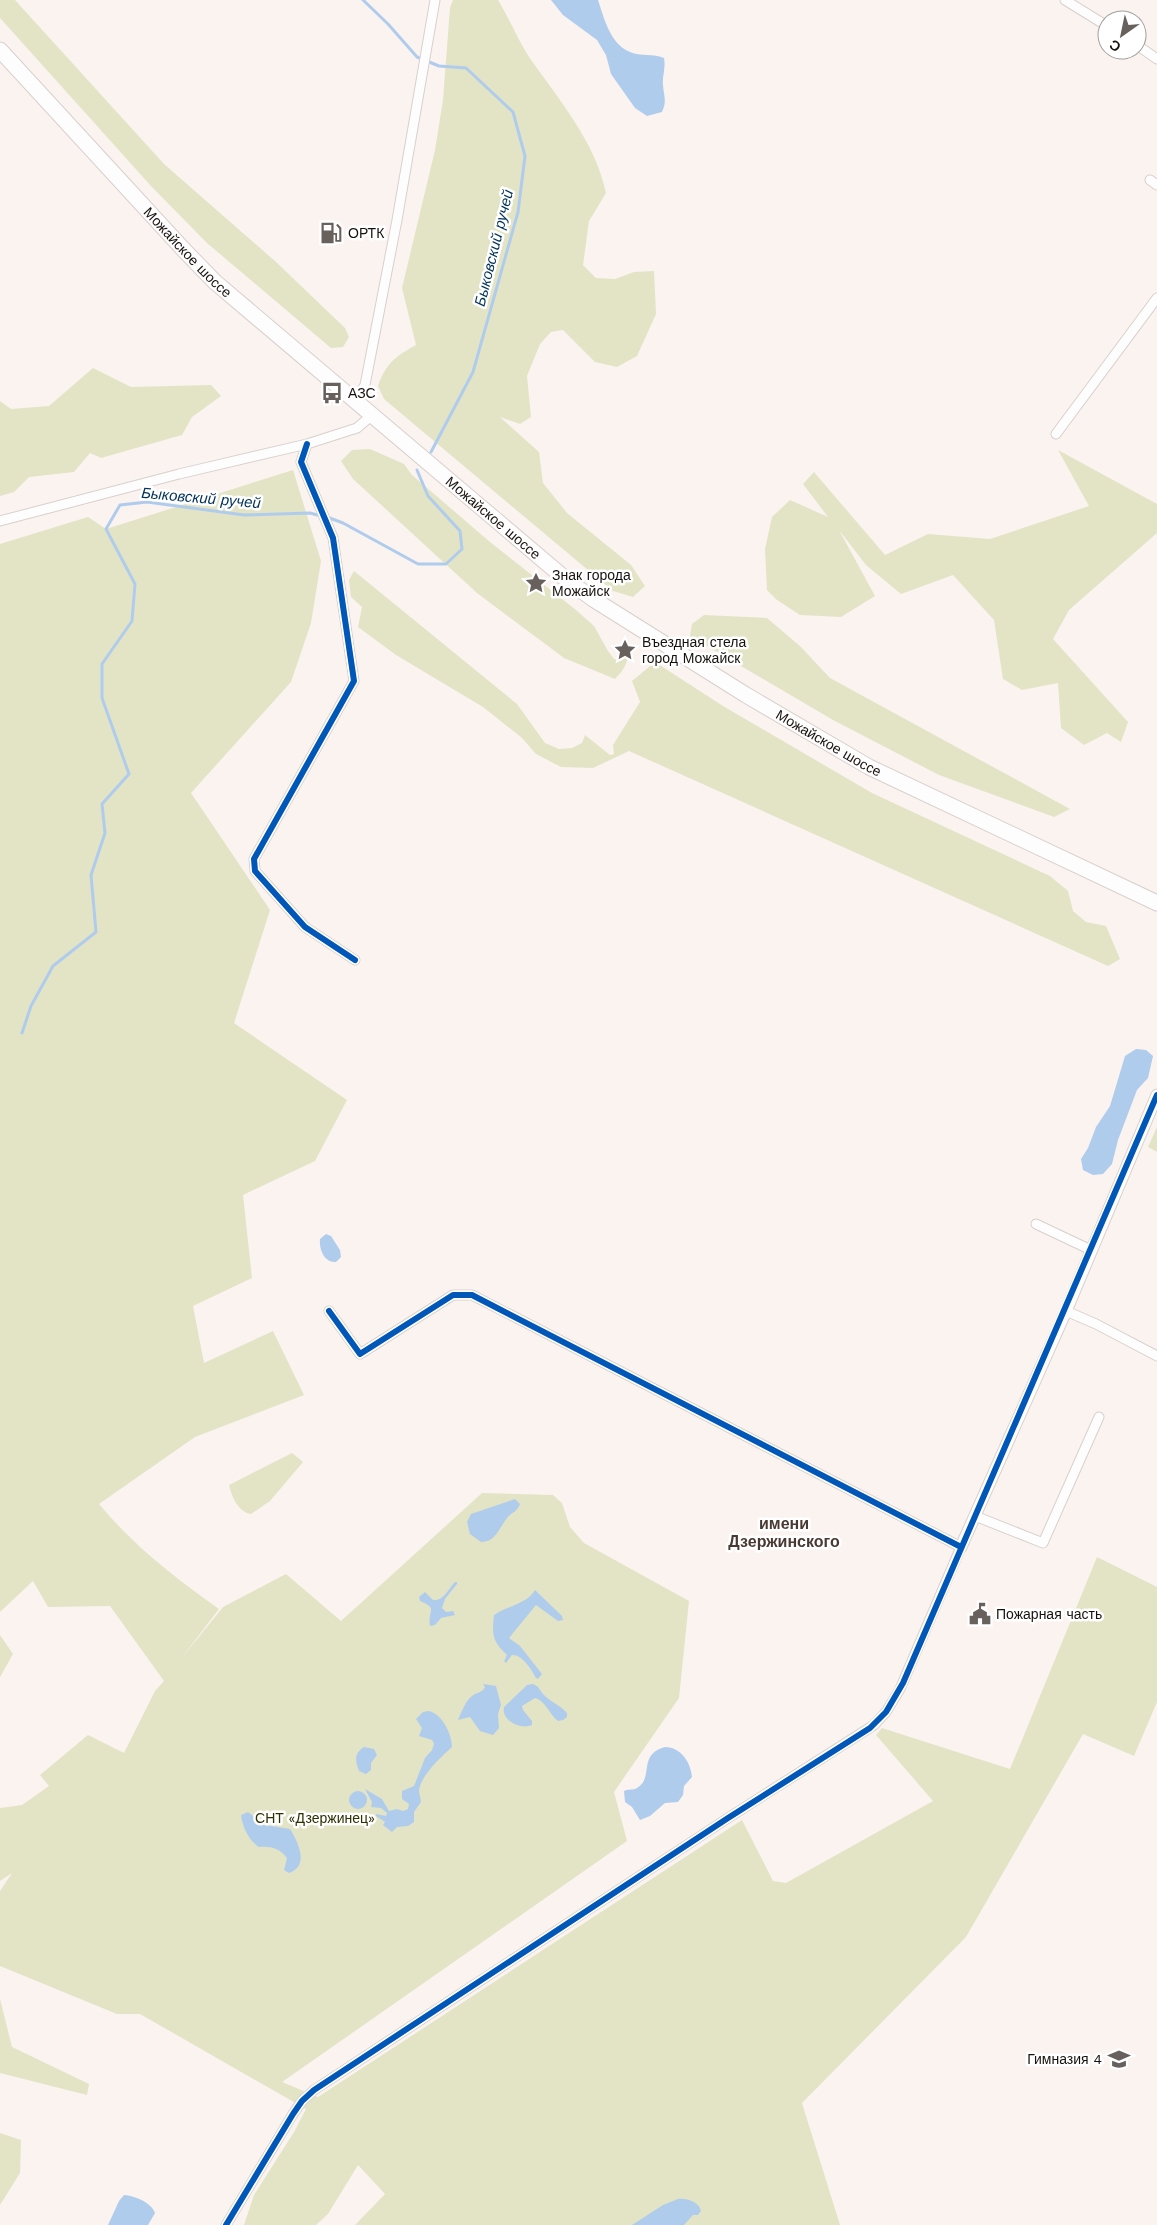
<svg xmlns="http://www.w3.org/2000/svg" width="1157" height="2225" font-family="'Work Sans',sans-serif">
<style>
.green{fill:#e3e4c5}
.water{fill:#b0ccec}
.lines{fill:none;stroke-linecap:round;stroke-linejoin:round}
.stream{stroke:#b0ccec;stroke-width:3}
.minor-casing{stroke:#d8d0cc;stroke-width:11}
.tertiary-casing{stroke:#d8d0cc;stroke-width:13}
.primary-casing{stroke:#d8d0cc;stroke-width:17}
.minor{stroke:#fefdfd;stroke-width:9}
.tertiary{stroke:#fefdfd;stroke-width:11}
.primary{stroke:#fefdfd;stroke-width:15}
.cycleway-casing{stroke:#fff;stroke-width:9}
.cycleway{stroke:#0057b8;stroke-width:6}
.labels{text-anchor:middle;stroke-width:5;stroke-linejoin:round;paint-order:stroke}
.poi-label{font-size:14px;fill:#17110d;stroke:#fff;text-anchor:start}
.street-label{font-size:14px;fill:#17110d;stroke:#fff}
.park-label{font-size:14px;fill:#2d3100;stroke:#fff}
.water-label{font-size:15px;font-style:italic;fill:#00315b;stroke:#fff}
.quarter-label{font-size:16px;font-weight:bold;fill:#493932;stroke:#fff}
</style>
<rect width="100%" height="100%" fill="#fbf3f0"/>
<path class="green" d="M0 0H15L164 164 275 261 345 328 349 337 343 347 331 348 207 243 151 186 0 18Z
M453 0H498C509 18 518 40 529 57 559 100 595 141 606 193L589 221 583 265 596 278 615 279 634 272 654 271 656 314 637 356 617 367 595 362 563 330 551 332 540 344 527 376 531 417 520 424 500 417 539 452 543 483 567 513 631 565 645 586 633 597 613 591 384 399 378 386C386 363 396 356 416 345L402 288 435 150 443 100 450 8Z
M93 368 131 387 211 385 221 396 192 417 182 435 101 458 90 453 74 472 29 477 14 492 0 496V401L11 409 49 406Z
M370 449 404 464 412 475 490 542 576 610 594 626 608 651 614 659 621 661 628 655C627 665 622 672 615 679L564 658 477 593 353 479 341 461 352 450Z
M1058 450 1157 504V533L1069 610 1053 639 1128 722 1121 742 1107 733 1084 745 1061 728 1058 683 1022 690 1003 679 994 620 953 575 901 594 866 565 839 530 875 596 841 617 800 615 777 600 767 590 765 549 772 517 790 500 828 517 803 484 814 472 885 555 928 534 990 539 1089 506Z
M293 470 321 561 311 623 291 682 191 793 270 910 234 1023 347 1100 315 1161 243 1195 252 1278 193 1306 204 1363 273 1331 304 1395 195 1437 99 1504C134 1546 174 1577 219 1609L180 1660 223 1607 286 1574 341 1621 482 1493 553 1495 562 1503 570 1527 584 1543 689 1601 679 1698 614 1792 627 1841 282 2082 318 2097 742 1820 773 1881 786 1883 933 1801 876 1735 882 1728 1010 1769 1097 1557 1157 1587V1702L1134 1756 1083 1734 966 1937 802 2103 840 2225H355L385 2194 358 2165 328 2214 316 2225H244L254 2195 294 2132 306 2109 140 2014H117L0 1966V1891L12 1873 0 1881V1808L22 1805 49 1786 40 1775 88 1735 124 1753 155 1691 164 1681 110 1606 48 1607 33 1581 0 1612V544L88 517 106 529Z
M354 571 517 704 545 743 559 749 572 748 582 743 585 735 610 755 614 754 613 745 640 702 632 681 655 662 723 706 872 793 1050 876 1068 891 1073 911 1086 922 1106 926 1120 959 1108 966 629 751 593 768 561 767 536 754 522 738 483 707 396 655 358 627 362 607 351 597 349 580Z
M704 615 767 618 801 647 830 678 1070 809 1054 817 939 775 833 720 690 636 692 624Z
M1157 1127V1152L1148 1147Z
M292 1453 303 1462 270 1501 251 1514C238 1512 232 1497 229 1485Z
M0 1635 13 1654 0 1677Z
M0 1999 12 2047 89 2084 87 2095 0 2073Z
M0 2133 21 2140 20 2173 0 2205Z"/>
<path class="water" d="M551 0H598C604 18 610 44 630 52 641 57 653 53 664 58 666 68 662 76 663 85 664 97 667 101 662 112L647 116 635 108 611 74 606 55 597 40 563 15Z
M1136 1049 1146 1050 1153 1056 1148 1078 1137 1090 1118 1140 1112 1164 1103 1174 1093 1175 1083 1170 1081 1159 1088 1148 1096 1127 1110 1106 1125 1056Z
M326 1234 331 1236 340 1250 341 1257 336 1262C324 1263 319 1249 320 1239Z
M515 1499 520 1504C517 1512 512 1512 507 1518 499 1528 496 1542 481 1542L470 1534 467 1522 471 1514Z
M455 1582H457V1584L445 1599 442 1608 446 1612 453 1611 455 1615 441 1618 435 1625 430 1626C427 1610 439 1609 420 1601L419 1597 425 1592 433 1600C444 1601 448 1589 455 1582Z
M535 1590 562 1616 563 1620 558 1621 536 1605 509 1638 520 1646 542 1674 538 1679 536 1678C531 1669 523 1655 512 1655L506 1663 504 1661 507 1655C492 1641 492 1635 494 1615 507 1606 527 1604 535 1590Z
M483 1684 496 1686 501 1705 498 1714 499 1728 493 1735 480 1731 470 1717 458 1720C461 1713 466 1700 472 1696 477 1692 482 1693 485 1687Z
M533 1684C539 1686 540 1691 544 1695 551 1702 560 1705 567 1713V1717L563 1720 558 1721C549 1714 546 1701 535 1698L522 1706 523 1710 532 1721V1725C521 1730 501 1721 504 1707L527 1685Z
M429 1711C442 1714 452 1734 452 1747 442 1756 420 1776 419 1791 419 1795 421 1798 421 1802L414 1812V1822L408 1826 397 1827 392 1832 383 1825 385 1822 376 1816V1814L386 1816 387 1813 381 1808 371 1807 372 1802 365 1789 382 1799 389 1811 397 1809 403 1811 408 1809 409 1804 402 1799V1791L414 1786 425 1758 432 1750 434 1744 432 1740 419 1736 422 1728 416 1719 423 1712Z
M364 1747 374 1749 377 1755 371 1763V1770L366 1774 359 1771C355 1761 354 1753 364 1747Z
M665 1747C681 1747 691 1763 692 1777L684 1786 683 1795 678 1802 665 1803 650 1816 640 1820 632 1807 625 1802 624 1791C627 1789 632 1790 635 1789 656 1779 636 1755 665 1747Z
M349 1800a9 9 0 1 1 18 0a9 9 0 1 1-18 0Z
M248 1812 265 1825 290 1829C298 1842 310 1866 289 1873L284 1870 287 1858C280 1848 270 1846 259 1847 249 1841 242 1826 241 1815Z
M124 2195C135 2196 151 2202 155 2213L148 2225H108L119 2201Z
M678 2199C687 2198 699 2202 701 2211L698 2215H693L684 2225H632L663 2205Z"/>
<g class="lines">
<path class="stream" d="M363 0 388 24 417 57 439 66 466 68 513 112 525 156 518 212 473 372 431 452
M327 517 343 523 418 564H446L462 549 460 531 428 496 417 470
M22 1033 31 1006 53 966 96 932 91 875 105 833 102 804 129 774 102 698V664L132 621 135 584 106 529 120 505 147 502 244 515 310 513 321 516"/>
<g class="minor-casing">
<path id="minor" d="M1065 0 1107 26
M1137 45 1157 59
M1150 180 1157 185
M356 401 365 385 397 220 435 0
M1056 434 1157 298
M307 444 301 462 333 538 354 681 254 859 255 871 305 927 355 960
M0 521 179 474 307 444 357 428 372 415
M1036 1224 1091 1250
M1066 1311 1096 1324 1157 1356
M975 1516 1043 1543 1099 1417
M226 2225 293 2114 302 2101 314 2090 728 1818 874 1725 886 1712 900 1689 961 1547 472 1295H453L360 1354 329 1311"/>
</g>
<g class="tertiary-casing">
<path id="tertiary" d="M961 1547 1066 1311 1157 1095"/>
</g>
<g class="primary-casing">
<g id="primary">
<path id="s1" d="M0 50 183 249 215 282 562 576 593 599 746 695 869 767 1157 903"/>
</g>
</g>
<use href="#minor" class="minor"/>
<use href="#tertiary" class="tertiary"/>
<use href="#primary" class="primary"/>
<g class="cycleway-casing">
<path id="cycleway" d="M307 444 301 462 333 538 354 681 254 859 255 871 305 927 355 960
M329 1311 360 1354 453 1295H472L961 1547
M226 2225 293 2114 302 2101 314 2090 728 1818 870 1728 886 1712 903 1683 1157 1095"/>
</g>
<use href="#cycleway" class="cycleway"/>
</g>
<defs>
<g id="fuel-bare" transform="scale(1.725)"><path d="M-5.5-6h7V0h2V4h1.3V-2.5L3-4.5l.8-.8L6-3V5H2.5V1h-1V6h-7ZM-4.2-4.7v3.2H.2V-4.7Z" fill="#67605c" stroke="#fff" stroke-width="2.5" paint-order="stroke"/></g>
<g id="bus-bare" transform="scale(1.725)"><path d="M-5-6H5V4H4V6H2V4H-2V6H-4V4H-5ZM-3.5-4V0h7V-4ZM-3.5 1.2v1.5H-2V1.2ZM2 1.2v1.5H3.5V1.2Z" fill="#67605c" stroke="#fff" stroke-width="2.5" paint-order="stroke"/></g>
<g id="sight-bare" transform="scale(1.725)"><path d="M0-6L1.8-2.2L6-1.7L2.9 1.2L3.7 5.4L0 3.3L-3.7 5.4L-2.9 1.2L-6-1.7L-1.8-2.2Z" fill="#67605c" stroke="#fff" stroke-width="2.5" paint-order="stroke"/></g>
<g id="civic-bare" transform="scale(1.725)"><path d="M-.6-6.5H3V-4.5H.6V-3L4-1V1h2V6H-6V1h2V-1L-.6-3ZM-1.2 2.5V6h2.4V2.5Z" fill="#67605c" stroke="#fff" stroke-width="2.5" paint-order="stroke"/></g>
<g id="school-bare" transform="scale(1.725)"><path d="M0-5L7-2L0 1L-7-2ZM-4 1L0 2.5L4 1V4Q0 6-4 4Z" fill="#67605c" stroke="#fff" stroke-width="2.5" paint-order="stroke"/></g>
</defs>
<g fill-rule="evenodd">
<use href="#fuel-bare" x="331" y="233"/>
<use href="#bus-bare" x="332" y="393"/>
<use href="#sight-bare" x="536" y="583"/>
<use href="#sight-bare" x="625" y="650"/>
<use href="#civic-bare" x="980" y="1614"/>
<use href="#school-bare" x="1119" y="2059"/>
</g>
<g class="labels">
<g class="poi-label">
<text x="348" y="238">ОРТК</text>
<text x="348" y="398">АЗС</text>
<text x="552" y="580">Знак города<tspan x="552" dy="16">Можайск</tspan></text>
<text x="642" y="647">Въездная стела<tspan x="642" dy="16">город Можайск</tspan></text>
<text x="996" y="1619">Пожарная часть</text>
<text x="1102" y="2064" text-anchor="end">Гимназия 4</text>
</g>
<g class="street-label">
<text dy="5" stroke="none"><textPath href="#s1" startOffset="276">Можайское шоссе</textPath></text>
<text dy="5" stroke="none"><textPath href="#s1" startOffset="681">Можайское шоссе</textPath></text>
<text dy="5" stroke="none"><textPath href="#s1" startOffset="1086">Можайское шоссе</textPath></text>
</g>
<g class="park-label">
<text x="315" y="1823">СНТ «Дзержинец»</text>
</g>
<g class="water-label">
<text transform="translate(494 248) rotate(-76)" y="5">Быковский ручей</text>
<text transform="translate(201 498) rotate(5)" y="5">Быковский ручей</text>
</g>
<g class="quarter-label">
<text x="784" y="1529">имени<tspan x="784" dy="18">Дзержинского</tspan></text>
</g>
</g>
<g transform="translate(1122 35) rotate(213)"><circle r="24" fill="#ffffff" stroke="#a2a09e"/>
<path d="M0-4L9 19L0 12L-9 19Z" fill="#67605c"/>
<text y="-8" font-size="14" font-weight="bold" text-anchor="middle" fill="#17110d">С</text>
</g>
</svg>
